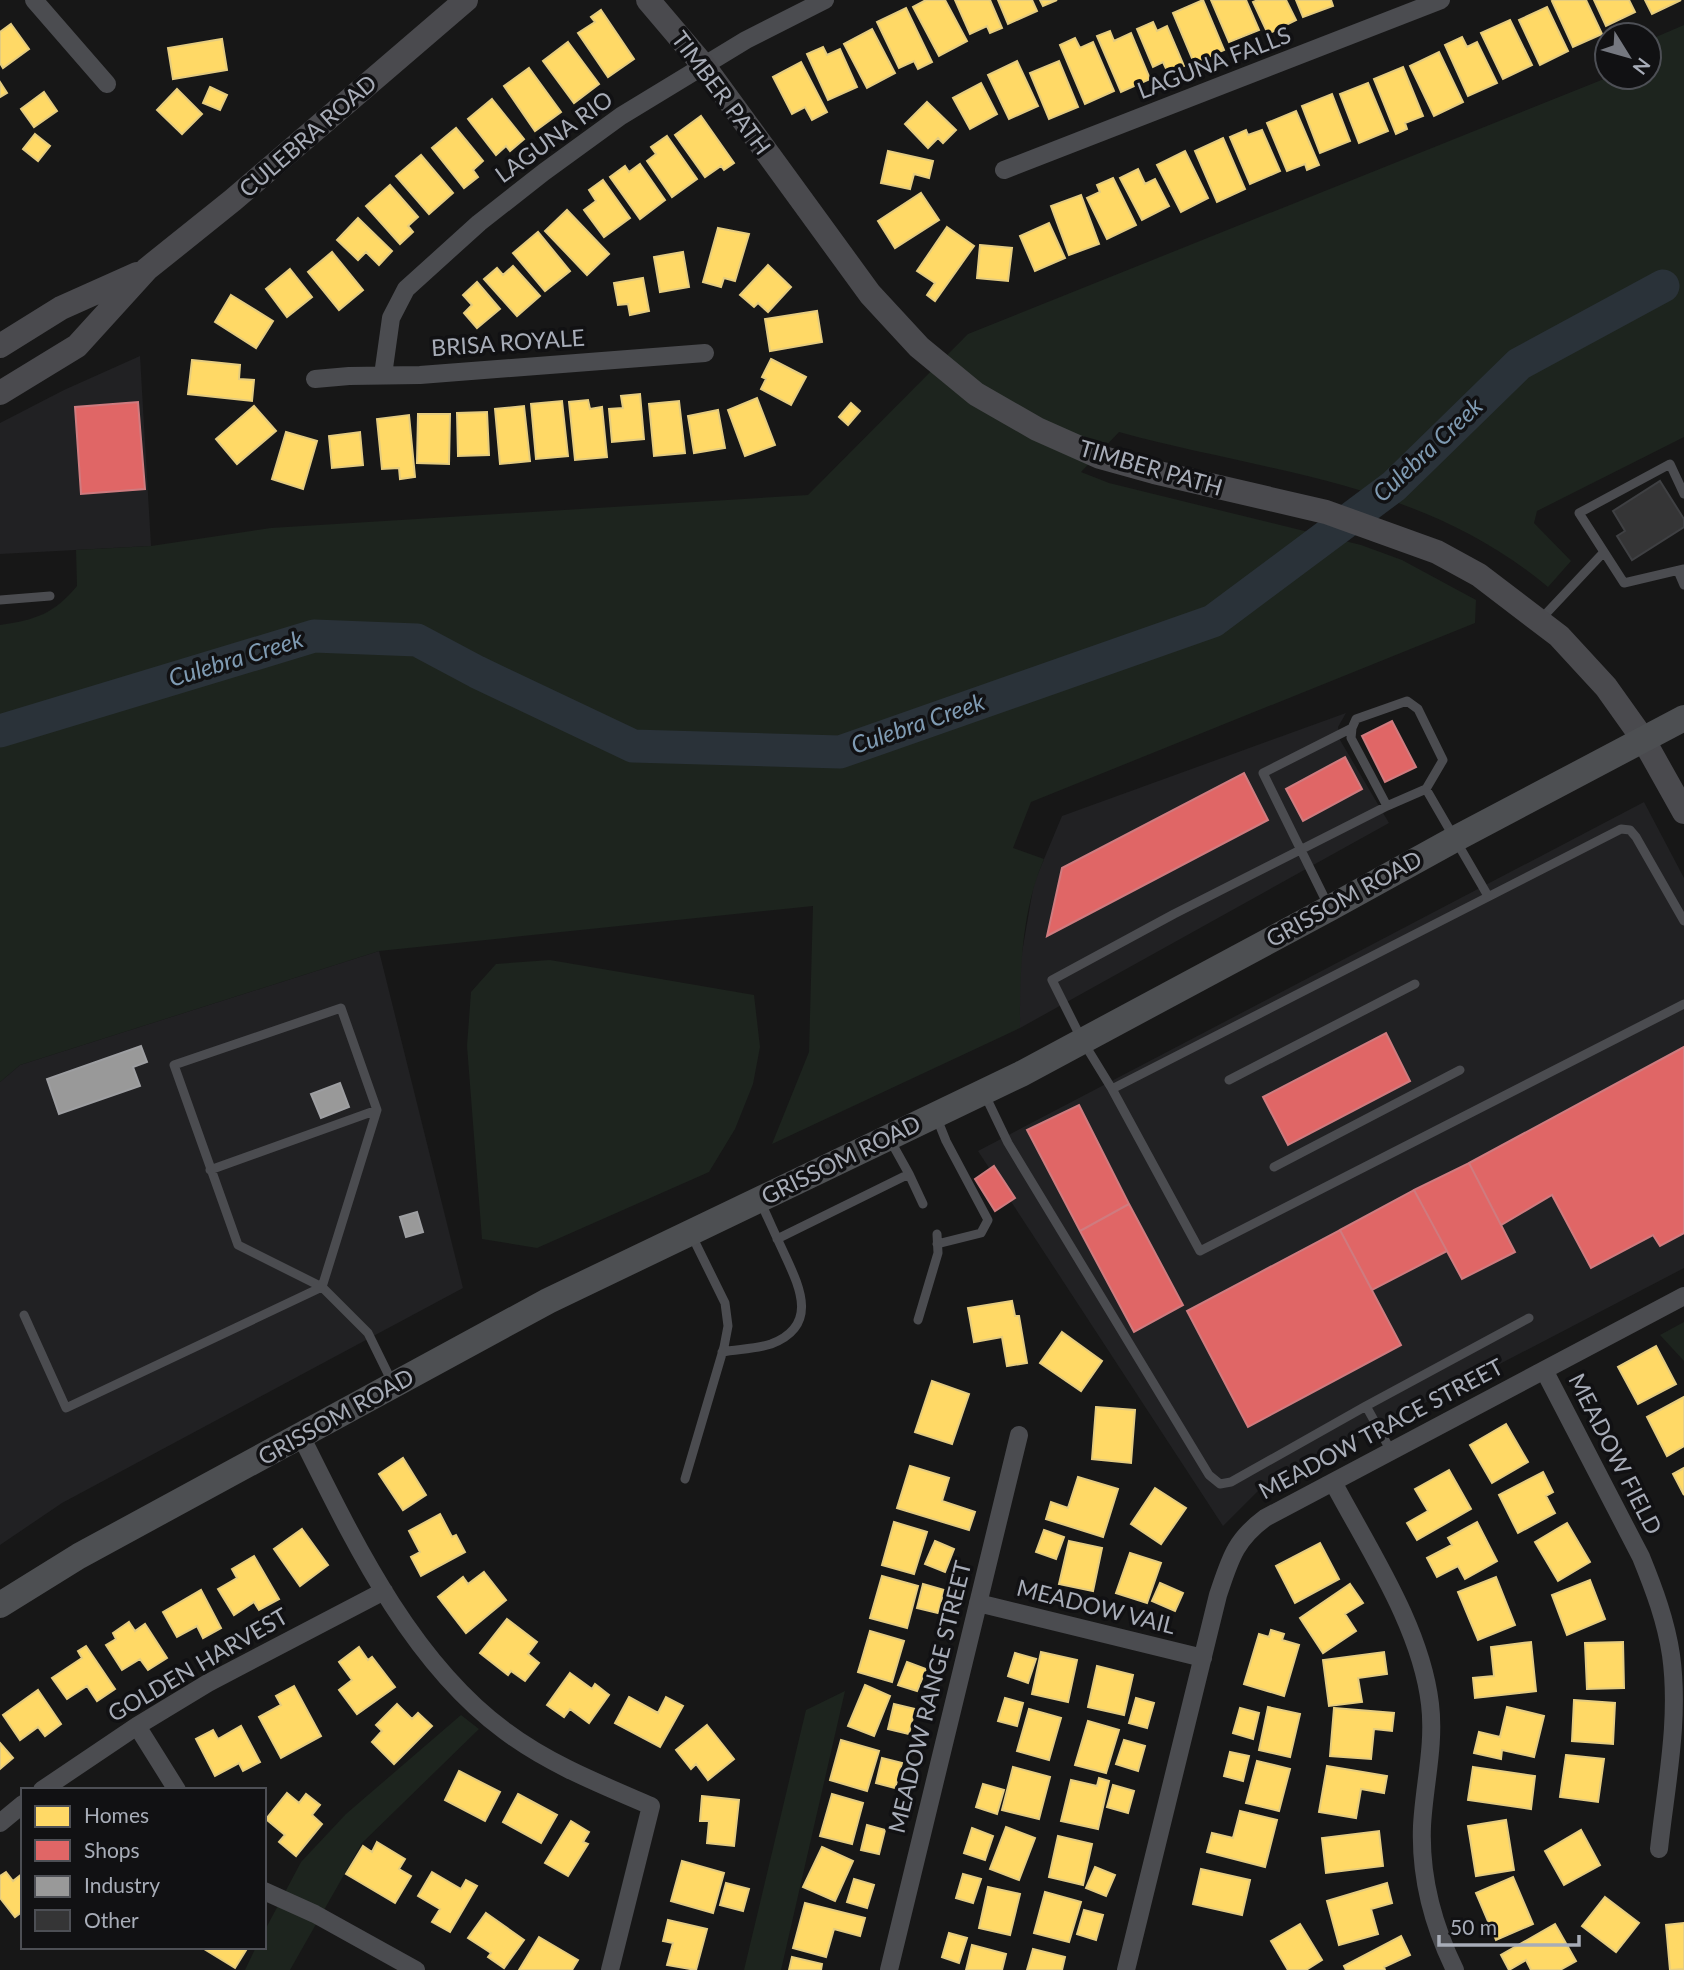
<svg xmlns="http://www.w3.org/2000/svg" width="1684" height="1970" font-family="Lato,sans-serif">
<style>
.built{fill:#212123}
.green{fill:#1d241e}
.homes{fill:#ffd966;stroke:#e5cc7f;stroke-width:2}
.shops{fill:#e06666;stroke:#cf7b7f;stroke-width:2}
.industry{fill:#999;stroke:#9e9fa2;stroke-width:2}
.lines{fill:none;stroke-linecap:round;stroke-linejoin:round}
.river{stroke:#2a3239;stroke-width:33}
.building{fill:#353536;stroke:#3f4043;stroke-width:2}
.lane{stroke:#4b4c50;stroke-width:9}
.street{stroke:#4b4c50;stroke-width:18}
.secondary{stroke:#4a4a4e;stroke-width:24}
.primary{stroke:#4d4f52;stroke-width:26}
.labels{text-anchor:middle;stroke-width:7;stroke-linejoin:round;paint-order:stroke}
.street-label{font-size:23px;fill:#a8adb8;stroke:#111113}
.water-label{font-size:24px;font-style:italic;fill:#7f9bb3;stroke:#111113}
</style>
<rect width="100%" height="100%" fill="#171717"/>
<path class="built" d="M140 356 151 546 0 554V423L64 390Z
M1346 713 1338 727 1340 740 1389 823 1020 1028V964L1034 883 1062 816Z
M1644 802 1684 878V1268L1260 1489 1223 1526 978 1151Z
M379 951 463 1288 62 1503 0 1545V1082L20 1065Z"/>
<path class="green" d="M1684 25V437L1537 511 1534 523 1571 561 1548 587C1421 481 1273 474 1119 432L1081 472 1109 483 1361 545 1402 560 1476 600 1475 623 1031 802 1013 848 1044 859C1021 912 1020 971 1020 1028L772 1144 809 1052 813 906 379 951 20 1065 0 1082V625C35 620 54 614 77 586L76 550 151 546 271 528 808 495 968 334 1609 77H1649V40Z
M550 960 754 995 760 1047 753 1084 735 1129 709 1172 537 1248 482 1239 467 1046 471 992 496 964Z
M1684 1322V1361L1660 1335Z
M845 1691 781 1970H744L806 1710Z
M461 1715 479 1729 362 1843 290 1970H245L256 1947H264V1932L301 1862 346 1814Z"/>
<path class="homes" d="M926 0H945L967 41 939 56 913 7Z
M955 0H990L1002 28 990 33 987 26 970 34Z
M998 0H1032L1037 11 1008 24Z
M1040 0H1057L1043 6Z
M1203 0 1224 50 1194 63 1173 13Z
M1211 0H1246L1259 30 1229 42Z
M1258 0H1286L1296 20 1268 34 1253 2Z
M1296 0H1331L1333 6 1303 17Z
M1555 0H1586L1602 34 1573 47 1552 1Z
M1594 0H1629L1635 12 1606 26Z
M1645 0H1681L1652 14Z
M1547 7 1568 51 1540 65 1519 20Z
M906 8 932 62 918 69 914 61 899 68 877 22Z
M601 10 634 59 608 77 578 33 595 22 591 17Z
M1510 20 1532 65 1503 79 1481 33Z
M1153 22 1157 31 1167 26 1184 66 1168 73 1163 62 1153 67 1137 29Z
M11 24 29 49 3 68 0 63V32Z
M872 29 895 73 867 88 844 44Z
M1110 31 1114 41 1131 33 1150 79 1121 92 1097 36Z
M1462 37 1467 47 1477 42 1497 83 1468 96 1445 45Z
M1075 38 1080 48 1093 42 1114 91 1085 104 1060 45Z
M222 39 227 70 173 79 168 48Z
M568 42 599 84 574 103 543 61Z
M823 47 827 55 840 49 857 87 828 100 807 54Z
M1439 52 1463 102 1434 116 1410 66Z
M1017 61 1038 106 1009 119 988 75Z
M1059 61 1078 107 1049 119 1030 73Z
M801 62 827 112 812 120 805 107 792 114 773 77Z
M1403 67 1423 116 1405 123 1407 129 1396 134 1374 79Z
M529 68 561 112 535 131 504 86Z
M0 82 7 93 0 97Z
M981 83 997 114 970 129 953 98Z
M1368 83 1388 131 1359 143 1340 94Z
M210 87 227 95 220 110 203 103Z
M177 89 202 114 182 134 157 110Z
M44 92 57 111 34 127 21 109Z
M1332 94 1350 141 1320 153 1302 106Z
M492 99 524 139 510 151 506 146 496 155 468 119Z
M927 102 956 130 943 143 938 138 928 148 905 124Z
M1296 111 1319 165 1307 170 1305 164 1287 171 1267 123Z
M701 116 734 163 724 170 721 166 705 177 675 135Z
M456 128 483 161 473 170 478 177 464 188 432 148Z
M1246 130 1248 135 1262 130 1280 171 1250 184 1230 137Z
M35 134 50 146 38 161 23 149Z
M667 136 697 179 672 197 647 161 656 154 651 147Z
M1223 138 1245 189 1217 202 1195 151Z
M888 151 933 161 929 178 914 174 910 189 881 183Z
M1185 151 1208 198 1181 212 1157 165Z
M421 155 453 193 429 214 396 176Z
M640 164 665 200 640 219 610 177 625 166 629 172Z
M1138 169 1145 184 1155 179 1169 206 1142 220 1120 178Z
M1113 178 1136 225 1107 239 1087 198 1100 192 1097 185Z
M603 180 630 218 604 237 584 210 596 201 589 190Z
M390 185 418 217 408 226 413 232 400 244 366 206Z
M921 193 939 220 895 248 878 221Z
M1081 195 1099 244 1069 255 1051 206Z
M567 210 609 254 587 275 545 231Z
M358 218 392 251 379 265 366 252 358 260 337 240Z
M1049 223 1065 258 1035 271 1020 236Z
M947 227 974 246 935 301 927 295 935 283 917 271Z
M718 228 749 234 735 281 724 278 721 287 703 282Z
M538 232 570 271 545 291 513 253Z
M980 245 1012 248 1008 281 977 278Z
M332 252 363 290 339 310 308 272Z
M683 252 689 287 660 292 654 257Z
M768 265 791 287 768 312 758 303 754 307 740 295Z
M513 266 540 296 517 316 484 279 497 268 503 275Z
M290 269 312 297 287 317 266 289Z
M643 278 649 311 630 315 628 304 618 305 614 283Z
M477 282 500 309 477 328 464 313 472 305 463 295Z
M231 295 273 321 256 348 215 322Z
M817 311 822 342 770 351 765 319Z
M771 359 806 377 791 405 761 389 766 379 762 377Z
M192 360 240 365 239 379 254 380 252 401 188 394Z
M640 394 644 439 612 442 609 409 623 408 621 396Z
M757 398 775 445 745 456 728 410Z
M588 400 590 409 602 407 607 457 575 460 569 402Z
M562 401 568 456 536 459 531 404Z
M679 401 685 453 654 456 649 404Z
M851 403 860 411 848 425 839 417Z
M254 406 276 431 237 464 216 439Z
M524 406 530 461 500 464 495 409Z
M718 410 725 448 694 453 688 416Z
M487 412 489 455 458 456 457 413Z
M418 414H450L449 464 417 463Z
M409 415 415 477 400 479 399 468 382 469 377 419Z
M286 432 317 441 303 489 272 479Z
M360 432 363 465 332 468 329 436Z
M1012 1301 1015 1316H1019L1027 1363 1007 1366 1002 1337 974 1342 968 1308Z
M1062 1332 1102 1361 1081 1391 1040 1363Z
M1656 1346 1676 1384 1638 1404 1618 1367Z
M932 1381 969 1394 952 1444 915 1432Z
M1684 1397V1446L1667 1456 1647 1417Z
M1096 1407 1135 1410 1131 1463 1092 1459Z
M1506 1424 1528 1462 1492 1483 1470 1445Z
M403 1458 426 1495 403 1510 379 1474Z
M910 1466 949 1478 942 1501 975 1512 969 1530 897 1508Z
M1684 1468V1495L1673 1474Z
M1449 1470 1471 1509 1417 1540 1407 1523 1428 1511 1415 1489Z
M1543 1472 1553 1492 1546 1496 1555 1513 1518 1533 1499 1495Z
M1078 1477 1118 1489 1103 1537 1046 1519 1051 1502 1068 1508Z
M1155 1488 1186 1508 1161 1544 1131 1524Z
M440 1514 452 1537 456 1535 465 1552 421 1576 411 1557 420 1552 409 1531Z
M894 1522 927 1532 914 1574 882 1565Z
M1477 1522 1497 1561 1465 1579 1458 1566 1437 1577 1427 1558 1452 1545 1448 1538Z
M1567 1523 1590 1562 1558 1581 1535 1542Z
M302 1529 328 1565 300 1586 274 1549Z
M1044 1530 1064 1537 1056 1559 1036 1552Z
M935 1541 954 1549 945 1572 925 1564Z
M1069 1541 1102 1548 1093 1591 1059 1584Z
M1320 1543 1339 1579 1295 1603 1276 1566Z
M1130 1553 1161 1563 1147 1603 1116 1593Z
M254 1556 279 1599 259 1610 254 1602 234 1615 218 1589 237 1578 232 1569Z
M484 1572 506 1600 466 1633 438 1597 463 1577 468 1584Z
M882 1576 918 1586 907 1628 870 1618Z
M1496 1577 1515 1625 1478 1640 1458 1592Z
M1590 1580 1605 1619 1567 1635 1552 1595Z
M1160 1583 1183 1593 1175 1611 1152 1601Z
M923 1584 944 1590 938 1613 917 1608Z
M1350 1584 1363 1603 1345 1614 1356 1631 1323 1653 1300 1618Z
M201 1590 221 1628 203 1638 197 1626 177 1637 163 1612Z
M507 1619 537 1642 528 1654 539 1663 525 1681 511 1671 508 1675 480 1653Z
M129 1622 135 1631 145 1624 167 1658 148 1670 140 1659 122 1670 106 1645 116 1639 113 1633Z
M1271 1630 1284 1634 1282 1640 1299 1645 1284 1696 1244 1684 1259 1634 1269 1637Z
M870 1631 904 1641 892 1682 858 1672Z
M1531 1642 1536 1691 1475 1698 1473 1678 1494 1676 1491 1647Z
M1623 1642 1624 1688 1587 1689 1585 1643Z
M86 1646 115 1689 97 1701 87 1686 67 1699 52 1678 82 1658 78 1651Z
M359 1647 368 1660 372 1657 395 1687 357 1714 339 1690 352 1680 339 1662Z
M1041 1652 1077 1660 1068 1702 1032 1694Z
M1384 1652 1387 1674 1358 1678 1362 1702 1329 1706 1323 1660Z
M1015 1653 1036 1659 1028 1683 1008 1676Z
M907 1662 926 1669 917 1691 898 1685Z
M1097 1666 1133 1675 1124 1715 1088 1707Z
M570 1673 592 1689 595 1684 609 1695 589 1723 570 1709 564 1717 547 1705Z
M865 1685 890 1696 874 1736 848 1726Z
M294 1686 321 1736 281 1758 259 1717 281 1705 276 1696Z
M38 1690 61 1724 45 1736 38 1727 20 1740 3 1715Z
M629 1697 658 1713 666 1697 683 1706 660 1747 615 1723Z
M1005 1698 1023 1703 1017 1726 998 1721Z
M1136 1698 1154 1703 1147 1728 1129 1723Z
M1574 1700 1615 1703 1613 1744 1572 1741Z
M397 1704 412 1719 418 1713 432 1726 394 1764 372 1742 382 1731 376 1725Z
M894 1704 915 1709 909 1734 888 1729Z
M1268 1707 1300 1714 1290 1757 1259 1750Z
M1507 1707 1544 1716 1534 1757 1502 1750 1501 1759 1474 1753 1479 1732 1500 1737Z
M1240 1708 1259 1713 1253 1739 1233 1733Z
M1334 1708 1394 1713 1392 1731 1374 1729 1371 1759 1330 1756Z
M1029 1709 1061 1718 1049 1760 1017 1751Z
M1088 1721 1119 1730 1106 1773 1075 1765Z
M707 1725 734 1759 708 1780 696 1764 691 1769 676 1750Z
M241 1726 260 1762 243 1771 239 1763 215 1776 196 1739 213 1730 218 1739Z
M841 1740 879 1751 867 1791 830 1780Z
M1124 1740 1145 1746 1138 1771 1116 1764Z
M0 1743 13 1758 0 1769Z
M1230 1752 1249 1756 1243 1781 1224 1776Z
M1566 1755 1604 1759 1598 1802 1560 1797Z
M882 1758 902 1763 895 1788 876 1783Z
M1257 1761 1290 1769 1279 1811 1246 1803Z
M1327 1766 1387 1776 1384 1793 1361 1789 1356 1818 1319 1812Z
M1013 1767 1050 1777 1039 1819 1002 1810Z
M1473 1767 1535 1776 1531 1809 1468 1800Z
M459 1771 500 1792 485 1821 445 1800Z
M1099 1778 1109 1781 1098 1829 1061 1821 1071 1780 1097 1786Z
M983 1784 1004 1790 997 1814 976 1807Z
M1113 1785 1134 1791 1128 1813 1107 1807Z
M287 1793 299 1803 306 1794 320 1805 312 1815 322 1824 296 1856 279 1842 285 1835 266 1819Z
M518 1794 557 1815 541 1843 503 1822Z
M832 1794 863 1803 852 1844 820 1836Z
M702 1796 739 1800 734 1846 707 1843 709 1821H700Z
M1240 1811 1277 1820 1265 1867 1207 1852 1212 1833 1233 1838Z
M1506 1820 1514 1870 1476 1876 1468 1826Z
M571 1821 589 1832 583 1842 588 1844 568 1876 545 1863Z
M867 1825 885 1830 879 1854 861 1850Z
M1006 1827 1035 1838 1019 1880 990 1869Z
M972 1828 993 1836 985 1860 964 1853Z
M1581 1830 1600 1865 1564 1885 1545 1851Z
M1379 1831 1383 1866 1326 1873 1322 1838Z
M1058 1836 1092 1844 1083 1885 1049 1877Z
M377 1842 405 1859 399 1869 411 1876 395 1903 346 1874 363 1846 372 1852Z
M822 1847 853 1861 835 1901 803 1887Z
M682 1861 724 1873 713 1913 671 1901Z
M1095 1867 1115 1875 1106 1896 1086 1888Z
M1201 1869 1250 1880 1242 1915 1193 1904Z
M6 1872 13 1881 23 1873V1911L15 1917 0 1898V1876Z
M432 1872 461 1889 466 1880 477 1886 450 1932 432 1922 440 1909 418 1896Z
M963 1874 981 1879 973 1903 956 1898Z
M1513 1877 1533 1924 1496 1940 1476 1893Z
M854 1879 874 1885 867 1908 847 1902Z
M726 1883 749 1889 743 1911 720 1905Z
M1387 1883 1392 1903 1371 1909 1378 1934 1339 1945 1327 1901Z
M988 1887 1020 1894 1010 1935 979 1928Z
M1045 1892 1081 1902 1069 1942 1034 1933Z
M1605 1897 1639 1923 1616 1952 1582 1926Z
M805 1903 865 1918 860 1936 834 1929 826 1957 793 1948Z
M1084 1910 1103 1915 1096 1940 1077 1934Z
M486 1913 524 1940 504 1968 488 1957 491 1953 468 1938Z
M668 1920 707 1929 696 1970 667 1965 673 1943 663 1941Z
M1684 1923V1969L1670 1970 1666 1925Z
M1300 1924 1322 1960 1306 1970H1288L1271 1941Z
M1555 1924 1576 1961 1560 1970H1531L1526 1960 1509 1970 1501 1955Z
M949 1933 967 1938 959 1963 942 1957Z
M1401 1936 1410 1955 1384 1967 1385 1970H1346L1344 1966Z
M539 1937 578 1960 572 1970H519Z
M972 1945 1006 1954 1002 1970H966Z
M205 1947H248L235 1968 204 1949Z
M1033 1949 1065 1957 1062 1970H1027Z
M792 1957 822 1964 821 1970H789Z"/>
<path class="shops" d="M138 402 145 489 81 494 75 407Z
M1392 721 1416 767 1385 782 1362 736Z
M1345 757 1362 789 1303 821 1286 789Z
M1244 773 1268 820 1047 936 1062 868Z
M1386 1033 1410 1081 1288 1145 1263 1097Z
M1684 1047V1233L1660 1246 1653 1235 1591 1268 1552 1195 1501 1225 1469 1163Z
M1079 1105 1129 1204 1080 1231 1027 1130Z
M1469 1163 1515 1252 1462 1279 1414 1190Z
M994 1166 1015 1198 995 1211 975 1179Z
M1414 1190 1447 1251 1372 1290 1340 1230Z
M1129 1204 1183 1305 1134 1332 1080 1231Z
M1340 1230 1401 1345 1248 1427 1187 1311Z"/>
<path class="industry" d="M141 1046 147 1062 133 1067 140 1086 59 1114 47 1079Z
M340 1083 349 1107 321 1118 311 1094Z
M417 1212 423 1232 406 1237 400 1217Z"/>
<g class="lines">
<path class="river" d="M0 731 314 636 417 640 477 672 633 746 840 752 1213 621 1394 486 1519 364 1663 286"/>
</g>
<path class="building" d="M1660 481 1684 519V527L1632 560 1617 536 1625 531 1613 511Z"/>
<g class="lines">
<path class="lane" d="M1684 494 1670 464 1579 513 1624 583 1684 569
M1678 571 1684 585
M0 600 50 596
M1541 619 1603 553
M1426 789 1488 896
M1387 806 1351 738 1352 728 1356 719 1407 701 1418 709 1443 760 1426 789 1387 806 1174 914 1052 980 1082 1040 1112 1089 1200 1251 1684 1004
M1329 907 1263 773 1352 728
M341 1008 377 1110 322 1287 238 1245 174 1065Z
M1229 1080 1415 984
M1112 1089 1621 829 1630 830 1636 837 1684 921
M984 1093 1008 1143 1209 1475 1220 1484 1231 1482 1366 1406
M936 1116 946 1141 988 1220 981 1233 937 1244
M1274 1167 1460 1070
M210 1170 377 1110
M909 1174 923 1204
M777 1239 909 1174 889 1138
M24 1315 66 1408 322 1287 368 1333 393 1384
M918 1320 938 1253 937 1234
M722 1352C738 1349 756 1349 771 1344 821 1325 798 1284 783 1251 775 1234 768 1218 760 1201
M1391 1451 1366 1406 1529 1318
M685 1479 724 1347 728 1326 725 1303 691 1234"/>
<path class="street" d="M34 0 107 84
M1004 170 1441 0
M383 375 391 318 406 289 479 223 544 172 621 116 746 40 825 0
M315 379 349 376 420 375 705 353
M1544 1370 1641 1557C1654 1589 1666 1621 1671 1655 1680 1719 1666 1785 1659 1849
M301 1436C353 1540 410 1661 505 1731 549 1764 600 1784 651 1806L610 1970
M1333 1482C1369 1550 1421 1627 1430 1704 1435 1745 1424 1786 1422 1826 1420 1877 1433 1925 1455 1970
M978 1603 1203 1658
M137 1726 177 1790
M42 1790 137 1726 208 1683 384 1591
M0 1823 23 1804
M264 1891 315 1914 416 1970
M889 1970 1019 1435
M1126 1970 1218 1595C1230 1560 1234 1541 1265 1518L1684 1296"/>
<path class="secondary" d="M648 0 704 66 870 294 919 347 976 394 1037 429 1100 457 1154 472 1326 512 1437 552 1479 575 1559 636 1606 687 1643 739 1684 812
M0 346 61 308 137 274
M0 393 77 346 147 269 233 200 466 0"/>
<path class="primary" d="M0 1605 79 1556 548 1301 1021 1074 1330 908 1455 839 1684 718"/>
</g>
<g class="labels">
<g class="street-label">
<text transform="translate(1214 63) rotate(-21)" y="8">LAGUNA FALLS</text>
<text transform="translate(721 93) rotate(53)" y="8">TIMBER PATH</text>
<text transform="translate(308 136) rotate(-41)" y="8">CULEBRA ROAD</text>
<text transform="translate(554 137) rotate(-36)" y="8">LAGUNA RIO</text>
<text transform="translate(508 343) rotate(-4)" y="8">BRISA ROYALE</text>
<text transform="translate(1151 468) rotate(16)" y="8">TIMBER PATH</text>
<text transform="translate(1344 899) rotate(-29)" y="8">GRISSOM ROAD</text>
<text transform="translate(841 1160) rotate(-26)" y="8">GRISSOM ROAD</text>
<text transform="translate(336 1417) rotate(-29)" y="8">GRISSOM ROAD</text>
<text transform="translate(1381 1429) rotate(-28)" y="8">MEADOW TRACE STREET</text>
<text transform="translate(1615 1454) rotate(63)" y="8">MEADOW FIELD</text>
<text transform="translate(1096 1607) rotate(14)" y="8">MEADOW VAIL</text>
<text transform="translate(198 1665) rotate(-30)" y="8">GOLDEN HARVEST</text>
<text transform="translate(930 1697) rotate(-76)" y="8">MEADOW RANGE STREET</text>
</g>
<g class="water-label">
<text transform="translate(1428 450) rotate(-43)" y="8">Culebra Creek</text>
<text transform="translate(236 659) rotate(-17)" y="8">Culebra Creek</text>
<text transform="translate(918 724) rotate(-19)" y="8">Culebra Creek</text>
</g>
</g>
<rect x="21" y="1788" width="245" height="161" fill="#111113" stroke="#4d4f55" stroke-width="2"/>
<rect x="35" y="1806" width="35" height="21" fill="#ffd966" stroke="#4d4f55" stroke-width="2"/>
<text x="84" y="1823" font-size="21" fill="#a8adb8">Homes</text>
<rect x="35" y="1840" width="35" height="21" fill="#e06666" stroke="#4d4f55" stroke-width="2"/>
<text x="84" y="1858" font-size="21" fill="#a8adb8">Shops</text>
<rect x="35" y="1876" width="35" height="21" fill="#999999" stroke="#4d4f55" stroke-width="2"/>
<text x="84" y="1893" font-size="21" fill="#a8adb8">Industry</text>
<rect x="35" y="1910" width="35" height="21" fill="#353536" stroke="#4d4f55" stroke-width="2"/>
<text x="84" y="1928" font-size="21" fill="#a8adb8">Other</text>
<g transform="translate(1628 56) rotate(127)"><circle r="33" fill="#111113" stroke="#4d4f55" stroke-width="2"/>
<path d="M0-5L12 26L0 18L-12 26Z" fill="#757880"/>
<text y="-10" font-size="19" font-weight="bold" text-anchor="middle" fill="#a8adb8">N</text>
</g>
<path d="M1439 1935v10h140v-10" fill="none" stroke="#a8adb8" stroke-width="3.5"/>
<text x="1450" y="1935" font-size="21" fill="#a8adb8" stroke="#111113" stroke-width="5" paint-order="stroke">50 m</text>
</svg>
